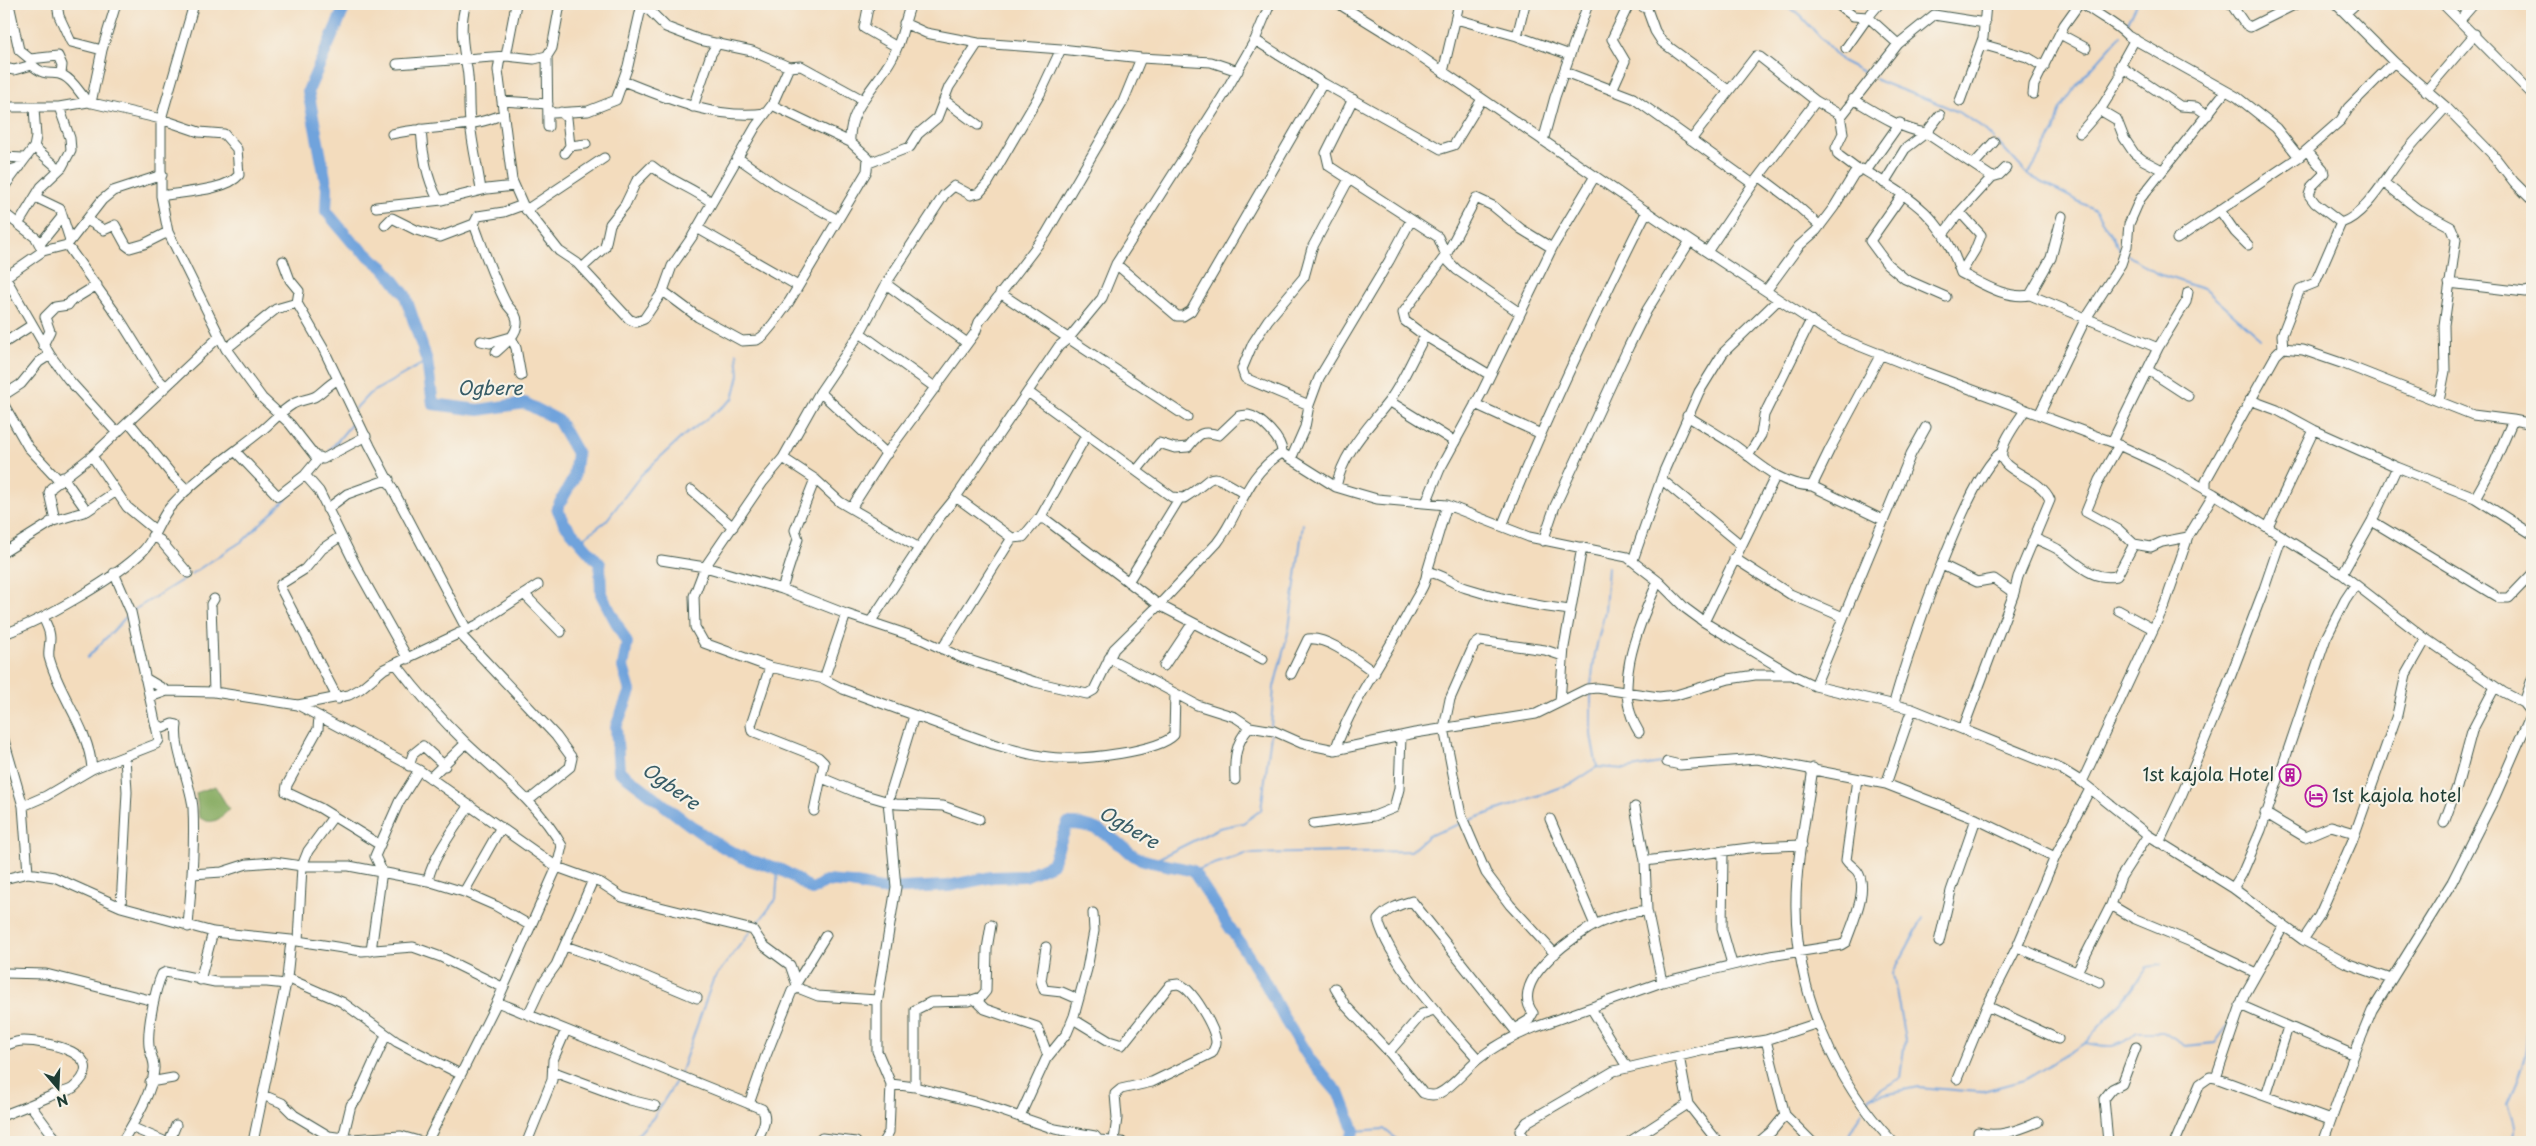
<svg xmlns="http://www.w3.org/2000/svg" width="2536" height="1146" font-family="'Playpen Sans',sans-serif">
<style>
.forest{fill:#87ac62;stroke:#53744b}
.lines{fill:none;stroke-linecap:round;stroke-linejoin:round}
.stream{stroke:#70a3dc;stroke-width:2}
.river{stroke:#70a3dc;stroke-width:12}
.minor-casing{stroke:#3f5549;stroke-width:11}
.minor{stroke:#fff;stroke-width:9}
.labels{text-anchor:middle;stroke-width:4.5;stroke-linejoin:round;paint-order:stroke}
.poi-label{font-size:18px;fill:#1f3d34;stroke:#f7f3e8;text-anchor:end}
.water-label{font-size:19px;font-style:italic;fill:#375c66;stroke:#f7f3e8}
</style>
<rect width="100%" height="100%" fill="#f7f3e8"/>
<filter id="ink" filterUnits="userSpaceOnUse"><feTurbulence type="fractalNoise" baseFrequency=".02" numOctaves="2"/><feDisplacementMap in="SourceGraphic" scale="10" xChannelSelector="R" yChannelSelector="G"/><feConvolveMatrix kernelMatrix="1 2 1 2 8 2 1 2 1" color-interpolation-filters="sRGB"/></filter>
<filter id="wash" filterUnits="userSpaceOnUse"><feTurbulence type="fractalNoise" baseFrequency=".0096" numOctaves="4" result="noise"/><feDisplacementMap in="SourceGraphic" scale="20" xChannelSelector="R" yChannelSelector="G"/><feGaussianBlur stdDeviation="1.12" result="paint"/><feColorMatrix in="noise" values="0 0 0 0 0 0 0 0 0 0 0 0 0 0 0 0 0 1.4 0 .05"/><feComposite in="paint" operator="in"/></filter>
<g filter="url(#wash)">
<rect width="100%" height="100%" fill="#f3dcbd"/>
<path class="forest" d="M215 786 229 809C220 820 211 826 199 817L196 793Z"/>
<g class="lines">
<path class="stream" d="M1779 4 1798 13 1842 61 1869 75
M2125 28 2137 4
M1875 79C1916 99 1963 104 1994 139
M1998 142 2028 175 2095 210 2122 252
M2028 175 2054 132 2061 108 2079 82 2121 35
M2126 254 2156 273 2206 290 2260 338
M355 409 369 394 427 361
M330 450 354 421
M578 542 606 521 641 475 682 437 733 399 739 375 737 353
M191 574 244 540 301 484
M134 610 187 577
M87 658 129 614
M1591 685 1595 653 1605 611 1608 567
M1591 692V735L1597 767
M1271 726 1274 687 1289 629 1303 524
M1467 821 1573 783 1597 767 1626 769 1660 763
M1153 861 1219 828 1243 823 1261 810 1271 734
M1193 871 1245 854 1411 851 1428 836 1460 824
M755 927 776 899 778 868
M2085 1043C2111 1048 2117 1049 2137 1032H2163L2185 1046 2215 1043 2229 1024
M680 1074 713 980 750 932
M1872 1095 1900 1078 1905 1040 1893 973 1923 918
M1865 1105 1869 1097 1918 1087 1979 1092 2025 1080 2085 1043 2131 991 2147 967 2161 965
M1354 1131 1384 1129 1400 1142
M631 1142 653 1118 678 1078
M1845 1142 1862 1111
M2510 1142C2519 1131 2511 1115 2507 1103 2518 1080 2528 1056 2527 1029"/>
<path class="river" d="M346 4 308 91 327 188 326 211 352 242 385 269 405 295 427 361 433 404 479 410 525 403 558 420 577 453 574 478 557 508 564 523 600 564 601 594 627 643 623 667 630 691 616 727 619 771C661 800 699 838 746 859 756 863 766 864 776 868 789 872 801 883 812 890L826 881 851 883 880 889 948 886 992 877 1025 876 1052 864 1067 824C1090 823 1105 832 1122 846 1127 850 1132 855 1138 858 1156 865 1174 865 1193 871L1262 977 1285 1020 1311 1061 1340 1095 1354 1131 1348 1142"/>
</g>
</g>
<g filter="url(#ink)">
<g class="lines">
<g class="minor-casing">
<path id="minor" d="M9 4 19 50 30 59 58 56 62 65 61 74
M57 4 59 16 71 42 102 50
M194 4 161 119V196L168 232 226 349 262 398 290 424 315 456 323 459 366 436
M466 4C459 23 463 48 467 68 470 85 468 104 470 122 472 145 478 168 481 190
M643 4 666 27 700 40 752 51 789 67 801 66 863 100
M871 4 868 8 864 28 897 47
M1339 4 1394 38 1669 227 1822 328 1842 339 1922 371 2112 442 2166 467 2214 494 2342 574 2426 639 2503 692 2524 703 2532 713
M1638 4 1647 9 1655 31 1662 42 1728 90
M1837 4 1853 16 1868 17
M2084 4C2098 16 2116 23 2128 36L2237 97 2276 128 2299 157
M2231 4 2244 23 2250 27 2296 4
M2336 4 2394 62 2446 107 2494 156 2514 182 2532 200
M2443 4 2532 94
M2347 12 2356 4
M1456 19 1517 36 1570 55
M2460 20 2474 4
M904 23 926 33 978 43 1061 49 1141 58 1211 62 1238 71
M4 33 13 28
M2060 34 2086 48
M1517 36 1525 4
M1255 40 1323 83 1441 149 1454 145 1482 99
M1898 44 1934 15 1985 23
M1981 44 2027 57 2044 67
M1846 48 1868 17
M506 56 516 4
M547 56 548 127
M500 58 498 70 512 180 523 205 559 251 577 263 629 319 636 322 644 319 663 291 672 266 692 237 756 126 772 105 789 67
M397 64 506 56 534 59 547 56 552 48 560 4
M2120 66 2180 106 2196 107 2208 115
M4 68 14 70 32 65C47 79 53 69 64 76 74 81 80 94 88 102
M1443 72 1459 4
M1565 72 1633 98 1753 184
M623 81C668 99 716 120 766 113
M1612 90 1625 61 1612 39 1629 4
M2426 91 2475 34
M2033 94 2034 85 2064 25 2079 4
M1353 99 1326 153 1329 166 1438 237 1449 262 1457 270 1520 313
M1853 99C1875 112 1900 129 1926 133L1992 177
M944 100 978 125
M502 101 548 104
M1960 101 1983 38 1986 4
M91 103 102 50 116 4
M772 105 850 142
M4 107H59L88 102 161 119 199 132 224 134 237 149 239 175C226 191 181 192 161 196
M693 107 711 54 718 43
M549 110 553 113 588 111 616 100 628 66 642 4
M2100 110 2117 120 2124 138 2134 153 2143 160 2162 170
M561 112 567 118 570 146 565 153
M1840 115 1843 133 1836 148 1838 155 1858 170
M421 129C422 151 427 180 438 199
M2080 133 2100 110 2120 78V66L2135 39
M392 134C428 125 470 130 503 114
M1691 140 1756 56 1760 57 1816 101
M1543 141 1555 97 1588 4
M570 146 586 144
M34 147 57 167H62
M2307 151 2323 169 2324 174 2312 186 2309 195 2315 203 2341 223
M4 157 23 158
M738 158 778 186 836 219
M869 163 910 147 918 134 937 118 949 87 978 43
M1974 164 1994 142
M1866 171 1900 123
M4 172 20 167
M1759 176 1792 201 1820 226
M2383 182 2419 210 2451 227 2456 239 2444 325 2445 371 2439 401
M1884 183 1905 149 1926 133 1940 115
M4 187 34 147 36 137 34 108
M1903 194 1870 241 1887 264 1905 279 1946 297
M35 197 60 209 70 240
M376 207 442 200 487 189 514 186
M526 210 604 158
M2221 212 2235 232 2248 245
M4 213 36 238 43 251
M87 220 104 230 115 225 126 245 130 248 144 244 168 232
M19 223 41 187 62 167 71 150 70 138 59 107
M474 224C484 251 493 278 506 303 510 310 517 313 517 322 518 334 504 345 496 352
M385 225 392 218 416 230 440 237 474 224 478 216 504 212 523 205
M697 228 798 286
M1944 233 1960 212
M2177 239 2299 157 2341 120 2348 108 2394 62
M40 244 61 218
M67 245 119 318 156 377 166 387
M1707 252 1753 184 1816 101 1840 115 1843 114 1898 44 1868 17 1879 4
M283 261 290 280 299 291 297 303 323 348 370 446 467 630
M1116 264 1177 316H1183L1191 311 1323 83
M582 268 605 247 610 224 625 205 636 182 652 166C670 181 693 188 711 202
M1961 273 1975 250 1981 235 1960 212 1992 177 1999 175 2006 168
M5 277 50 355 68 379 117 433
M4 278 43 251 67 245 102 200 113 191 162 175
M2449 283 2525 292 2532 290
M886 284 967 343
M663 291 698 317 742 341 757 340 763 336 773 324 789 302 867 171 868 158 850 142C848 108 877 86 892 58 902 42 904 21 911 4
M1766 291 1799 246 1816 231 1834 207 1854 174 1862 169C1912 199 1942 215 1961 273 1983 284 2005 299 2030 295L2158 348
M1000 293 1187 417
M2030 295 2051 258 2062 216
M860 333 936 388
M1425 336 1490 375
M481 341 490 343 511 337 516 348 521 376
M4 343 32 325
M43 345 50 331 45 317 55 307 68 305 71 301 97 285
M2283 348 2282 335 2298 294 2300 289 2315 283 2341 223C2367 215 2388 173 2405 153 2418 137 2433 122 2446 107
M226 349 276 309 297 303
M2148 370 2188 396
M820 392 860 333 889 279 944 195 954 186 971 195 979 193 988 183 1040 94 1061 49
M1028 392 1172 497 1184 498C1219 476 1204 469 1244 493
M4 395 21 384 39 362 50 355
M2250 400 2277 410 2314 430 2397 467 2475 498 2532 534
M1389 401 1455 442
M1475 404 1541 434
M4 405 28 447 59 480
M1309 405 1245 378 1242 369 1253 343 1268 320 1304 277 1312 248 1349 179
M2039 415 2085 320 2121 264 2127 246 2129 224 2140 199 2225 92
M1687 416C1703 426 1719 435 1734 445 1759 463 1779 485 1812 486L1883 520
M129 422 172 475 187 490
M2112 442 2158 348 2186 302 2188 292
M2119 445 2099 480 2086 512 2119 530 2134 544 2151 547 2162 542 2188 537
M235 451 278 496 305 475 320 457
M1282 453 1336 487 1356 493 1377 499 1447 505 1529 537 1627 557 1658 581 1685 608 1704 622 1792 675 1815 686 1912 709 2061 769 2082 782 2148 835 2233 888 2303 940 2346 963 2391 979
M887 454 820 392 783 458 763 482 705 567 694 596 695 627 704 643 770 667 824 679 843 689 993 744C1015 750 1039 758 1062 758 1086 759 1158 752 1174 735L1175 693
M92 456 127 507 155 530
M1748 456 1761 435 1764 415 1811 320
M783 458 815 479 840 502 919 548
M1291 459 1305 427 1309 405 1319 378 1389 261 1411 220
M1137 470 1159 443 1175 448 1188 447C1199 434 1201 430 1219 435L1239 416 1248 415C1260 417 1283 440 1282 453
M305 475 319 491 356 566 408 659
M63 477 87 511
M1661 479 1741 545
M1812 486 1830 449 1881 354
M1336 487C1343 452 1368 428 1389 401 1403 382 1413 357 1425 336L1405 321 1403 313 1446 255 1476 198 1493 206 1521 229 1552 248
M691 490 733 527
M2206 490V480L2276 355 2283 348 2303 350 2344 364 2473 415 2513 420 2528 423 2532 426
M956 497 1012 538 1023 537 1038 519H1045L1159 605 1263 659
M2475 498 2493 466 2513 420
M1426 503 1440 469 1482 392 1552 248 1595 176
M852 507 884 457 975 333 979 322 1046 234 1123 102 1141 58
M327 509 347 494 389 479
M1040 518 1087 434
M2372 521 2499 598H2509L2532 574
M50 522 87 511 115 492
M1502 526C1545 419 1595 314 1647 211
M2268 527 2314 430
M152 536 160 540 188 573
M2034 538C2042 542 2051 545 2059 550 2077 562 2091 581 2117 576L2134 544
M1543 541 1555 506 1629 346 1647 310 1690 241
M4 552 55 520 49 493 51 488 92 456 219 337
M1734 558 1790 594 1843 617
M661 560 705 567 782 589 846 614 921 639 960 657 1035 682 1087 694 1094 690 1114 649 1159 605 1217 543C1242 511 1244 476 1282 453
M1633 560 1664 471 1699 392 1723 353 1778 300
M1942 565 1977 582 1994 579 2014 593
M1427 572 1447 505
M2342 574 2372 521 2397 467
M1128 582 1179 499
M782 589 798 539 795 530 815 479
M524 594 561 632
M214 599 211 604 214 692
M2118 610 2153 629
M43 617C46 624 50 630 50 638 50 645 48 651 49 657 59 696 89 728 92 769
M871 621 939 518 956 497 1059 346 1069 338 1102 298 1116 264 1223 96 1255 40 1270 4
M1704 622 1775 477
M459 633 556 736 572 758 570 767 528 801
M4 634C41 621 115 579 143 551 155 539 159 519 171 506 197 477 231 455 261 431 272 422 280 412 293 404 300 400 306 400 314 397 319 395 329 384 337 380
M942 649 1012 538
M1109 658 1197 705 1235 717 1250 727 1274 731 1301 743 1335 750 1415 733 1536 714 1587 689 1597 688 1659 697 1676 695 1729 679 1755 675H1789
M396 664C418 693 441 719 467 744 501 776 539 805 562 846L557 867 497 1002 427 1142
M1164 666 1192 624
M770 667 751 725 752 731 818 757 824 763 814 811
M1291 674 1308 639C1328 636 1359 662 1375 673
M145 678 167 691
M824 679 846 614
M1815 686 1911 454 1926 427
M150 697 167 691 214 692 298 705 419 770 557 867 601 883 622 897 640 902 753 930 763 945 790 965 798 988
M338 699 280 587 281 584 305 569 322 549 341 536
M1560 702 1564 647 1582 547
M1894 703C1906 658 1968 473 2002 452
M2524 703 2532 679
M298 705 349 695 360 689 384 669 477 625 538 585
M319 716 318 729 287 785 286 792 320 808 380 845
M157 724 163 728 172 724 177 725C173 748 191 783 193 808 195 847 191 887 188 927
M1963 729 2014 593 2018 577 2050 500C2041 476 1998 472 2002 452 2004 438 2018 422 2025 410
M1639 732C1610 687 1640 624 1658 581
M4 740 23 806 28 873
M1335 750C1353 699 1387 655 1412 606 1418 594 1426 585 1427 572 1442 573 1453 584 1466 588 1501 599 1534 606 1570 610
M1667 762 1680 765 1757 759 1886 784 1976 819 2055 857
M409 766 413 754 423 746 445 766
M1813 768C1807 813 1795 863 1796 908 1797 993 1834 1081 1893 1142
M430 778 466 743
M822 778 858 793 896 804 943 806 979 819
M1235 780C1234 760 1235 742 1250 727
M2082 782 2165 604 2188 537 2214 494
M1886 784 1912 709
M23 806 46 796 92 769 156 744 159 740 131 612 114 573
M1635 807 1645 861 1647 910 1662 982
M2265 813 2305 837 2331 826 2355 833
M1550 819 1595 925
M2444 823 2457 787 2472 731 2495 687
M1313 824 1374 816 1394 808 1399 789 1401 737
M2159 843 2182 794 2223 696 2264 589 2282 536
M1723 851 1722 929 1732 964
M1645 861 1757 847 1802 845
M192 874 222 872 247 864 274 862 302 866H349L428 881 464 892 496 906 531 926
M4 879 28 873 54 877 121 907 213 932 291 940 362 951 413 947 441 957 502 987
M428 881C431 860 457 824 470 805
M2233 888 2242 874 2261 830 2326 638 2345 600 2355 585
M464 892 501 827
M2111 905 2133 918 2191 942 2256 973
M121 907 127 792 125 756
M2303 940 2319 916 2352 842 2397 715 2406 674 2426 639
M298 941 302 866 308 851 333 817
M1939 942 1951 891 1976 819
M565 946 609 961 697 998
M1046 947 1041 981 1044 990 1062 992 1078 999
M2017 947 2100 982
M371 951 382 871 375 856 399 802 419 770
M1555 954 1510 905 1486 873 1461 815 1444 728 1450 699 1474 645 1480 641 1545 650 1563 656
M2077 972 2111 905 2121 877 2148 835
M4 973 46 974 154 1001
M287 978 342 1002 397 1042 460 1074
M200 980 213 932
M797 982 826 935
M1335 988 1345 1005 1389 1052 1423 1093C1428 1095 1433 1096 1438 1094 1454 1086 1464 1071 1477 1060 1494 1046 1516 1035 1536 1027L1662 982 1770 956 1841 945 1846 942C1852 924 1870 888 1857 871 1854 867 1849 865 1846 860L1857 779
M976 1000 985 1009 1037 1027 1048 1056
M497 1002 762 1109C769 1120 761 1131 756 1142
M2240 1005 2354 1055
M1987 1006 2058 1039
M1591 1008 1627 1067
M528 1015 543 983 556 965 593 880
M1073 1019 1109 1041 1122 1045 1170 985 1178 984C1192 987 1215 1028 1216 1042 1216 1046 1214 1049 1212 1053L1152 1082 1121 1089 1115 1094 1117 1118 1114 1140
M1514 1029 1529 1020 1533 1013C1510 983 1565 943 1588 929 1605 918 1627 913 1647 910
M1766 1040 1785 1115 1812 1142
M4 1046C10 1044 16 1041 23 1041 46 1041 113 1054 73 1088 67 1092 57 1093 51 1096 35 1103 20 1109 4 1115
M1389 1052 1422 1014 1434 1010
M1679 1056 1688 1104 1718 1142
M1478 1059C1447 1024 1390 964 1378 920 1386 909 1399 905 1412 901L1518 1034
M554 1072 630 1100 655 1106
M2216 1078 2330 1120
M1957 1079 1987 1006 2017 947 2055 857 2090 789
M150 1082 173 1078
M891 1084 915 1087 979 1103 1055 1129 1095 1136 1100 1142
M915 1087V1010L931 1002 969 1001 981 997 986 991 987 949 991 925
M263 1095 282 1103 294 1115 329 1136 351 1139 401 1136 422 1142
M2266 1096 2288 1027
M749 1104 765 1058 792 991 798 988 818 996 877 1000
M31 1106 58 1142
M1020 1116 1046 1059 1067 1033 1074 1016 1087 969 1094 931 1093 913
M131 1127 166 1142
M343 1138 351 1105 357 1099 386 1035
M1099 1140 1122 1142
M44 1142 53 1135
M122 1142C134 1122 153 1092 154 1069 155 1061 150 1054 149 1046 147 1029 155 989 162 974L166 972 215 982H267L286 984
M169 1142 176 1125
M253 1142 287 978 291 940
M527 1142 552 1080 553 1060 566 1030
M818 1142 822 1138 856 1142
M883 1142 889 1132 891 1084 877 1051V1004L896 887 888 801 914 716
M1527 1142 1520 1131 1527 1122 1614 1071 1705 1050 1766 1040 1818 1023
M1629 1142 1688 1104
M1759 1142 1772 1131 1785 1115
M1978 1142V1132C1997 1139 2021 1129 2038 1122
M2108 1142 2104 1099 2112 1089 2122 1084 2136 1047
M2175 1142 2200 1084 2210 1077 2216 1078 2244 996 2283 927
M2323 1142 2354 1055 2372 1011 2452 882 2495 797 2532 712"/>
</g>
<use href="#minor" class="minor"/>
</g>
</g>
<defs>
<g id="building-ring" transform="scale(1.125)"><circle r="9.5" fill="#f7f3e8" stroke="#b5179e" stroke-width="1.5"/><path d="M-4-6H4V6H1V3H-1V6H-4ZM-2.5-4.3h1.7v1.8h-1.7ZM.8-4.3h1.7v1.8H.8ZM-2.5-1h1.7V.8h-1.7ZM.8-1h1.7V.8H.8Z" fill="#b5179e"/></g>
<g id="hotel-ring" transform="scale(1.125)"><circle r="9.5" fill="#f7f3e8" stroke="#b5179e" stroke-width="1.5"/><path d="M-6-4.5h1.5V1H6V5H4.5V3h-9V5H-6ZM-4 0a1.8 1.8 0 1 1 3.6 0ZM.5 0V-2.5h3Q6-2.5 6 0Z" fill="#b5179e"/></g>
</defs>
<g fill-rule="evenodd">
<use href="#building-ring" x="2290" y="775"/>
<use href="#hotel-ring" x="2316" y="796"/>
</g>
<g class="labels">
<g class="poi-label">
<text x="2274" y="781">1st kajola Hotel</text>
<text x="2332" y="802" text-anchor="start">1st kajola hotel</text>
</g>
<g class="water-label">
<text x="490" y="395">Ogbere</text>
<text transform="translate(671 786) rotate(36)" y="7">Ogbere</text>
<text transform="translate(1129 827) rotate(30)" y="7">Ogbere</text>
</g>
</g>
<rect width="2536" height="1146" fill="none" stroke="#f7f3e8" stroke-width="20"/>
<g transform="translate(58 1088) rotate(161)" stroke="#f7f3e8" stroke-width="4" paint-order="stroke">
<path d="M0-4L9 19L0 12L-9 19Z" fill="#1f3d34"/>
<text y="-8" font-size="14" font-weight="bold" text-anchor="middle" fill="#1f3d34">N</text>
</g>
</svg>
